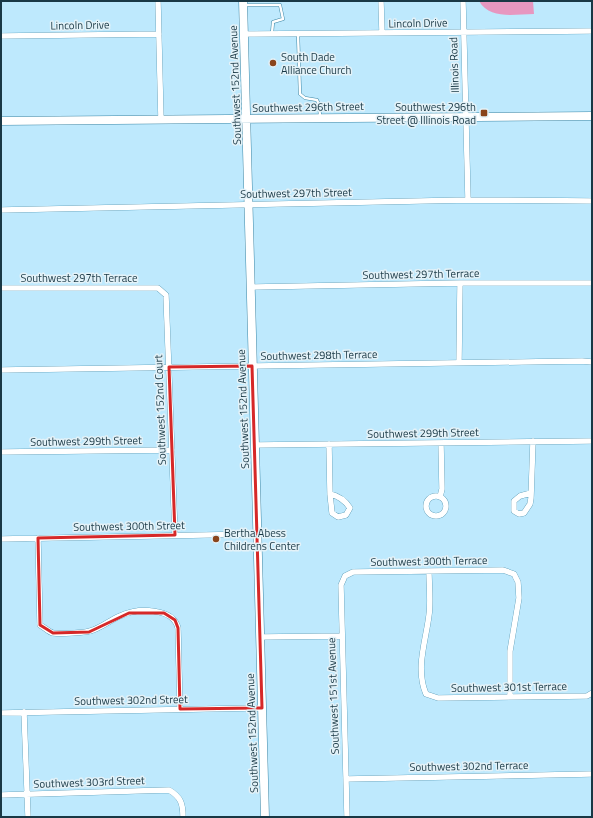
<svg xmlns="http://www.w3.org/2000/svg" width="593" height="818" font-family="'Titillium Web',sans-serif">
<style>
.green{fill:#e797c0}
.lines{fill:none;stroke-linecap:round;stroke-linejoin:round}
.lane-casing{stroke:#3c87a6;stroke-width:3.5}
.street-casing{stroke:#3c87a6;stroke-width:6}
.secondary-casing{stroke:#3c87a6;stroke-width:9}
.lane{stroke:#fff;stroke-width:2.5}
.street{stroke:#fff;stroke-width:5.5}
.secondary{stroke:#fff;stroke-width:8}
.marked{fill:none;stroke:#d62828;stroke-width:3;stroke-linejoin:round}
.poi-dot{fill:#8a451c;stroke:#e4f2f8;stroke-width:1.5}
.labels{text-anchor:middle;stroke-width:3;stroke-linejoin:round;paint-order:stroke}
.street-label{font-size:11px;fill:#193845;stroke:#e4f2f8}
.poi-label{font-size:11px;fill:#193845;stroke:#e4f2f8;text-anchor:start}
</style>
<rect width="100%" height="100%" fill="#bee9fd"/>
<path class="green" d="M479 1H533L534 14C514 14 490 20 479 1Z"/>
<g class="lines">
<g class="lane-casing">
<path id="lane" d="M244 5H280L283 19 273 22 272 33
M298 34 300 94 305 98 317 100 319 105 320 116"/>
</g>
<g class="street-casing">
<path id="street" d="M158 1 161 120
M381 1 382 33
M463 1 468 200
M244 34 592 31
M1 36 159 34
M1 210 468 200 592 201
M250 287 460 283H592
M1 288H158L166 295 175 535
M459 362 460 283
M1 370 582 361 592 362
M329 444 330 494 332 513 338 517 346 515 350 508C345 500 339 496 330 494
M255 445 592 441
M1 452 172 450
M531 493 520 496 514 501V511L519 514 524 513 530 504 531 498 533 441
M426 506a10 10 0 1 1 20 0a10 10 0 1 1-20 0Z
M440 497 442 489 441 443
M38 538 40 625C44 627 49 632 53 633 59 634 84 633 90 631 101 628 110 620 120 616 137 608 173 607 178 628L180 709
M1 539 257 534
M429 571C429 585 431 601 429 615 426 641 415 668 426 694L438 698 587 696 592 693
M260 637 342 636
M24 712 28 817
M1 713 262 708
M346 779 592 774
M1 795 169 790C181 797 183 804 183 817
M347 817 341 585 345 576 353 572 503 570 514 574 518 582 519 598 510 651V697"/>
</g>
<g class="secondary-casing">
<path id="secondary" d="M243 1 265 817
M1 121 592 116"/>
</g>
<use href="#lane" class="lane"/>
<use href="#street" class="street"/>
<use href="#secondary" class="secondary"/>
</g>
<path class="marked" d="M252 366 262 708 180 709 178 628 175 620 164 613H129L89 632 53 633 40 625 38 538 175 535 169 367Z"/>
<g class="poi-dot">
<circle cx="273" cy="63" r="4"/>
<rect x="480" y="109" width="8" height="8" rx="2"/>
<circle cx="216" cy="539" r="4"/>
</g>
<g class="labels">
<g class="street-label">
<text transform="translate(418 23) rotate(-1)" y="4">Lincoln Drive</text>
<text transform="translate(80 25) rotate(-1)" y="4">Lincoln Drive</text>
<text transform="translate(454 65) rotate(-92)" y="4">Illinois Road</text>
<text transform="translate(235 85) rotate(-92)" y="4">Southwest 152nd Avenue</text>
<text transform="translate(308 107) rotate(-1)" y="4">Southwest 296th Street</text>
<text transform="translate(296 193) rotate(-1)" y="4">Southwest 297th Street</text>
<text transform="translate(421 274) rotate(-1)" y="4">Southwest 297th Terrace</text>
<text x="79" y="282">Southwest 297th Terrace</text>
<text transform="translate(319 355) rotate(-1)" y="4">Southwest 298th Terrace</text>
<text transform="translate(243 409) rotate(-92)" y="4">Southwest 152nd Avenue</text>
<text transform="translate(160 410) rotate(-92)" y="4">Southwest 152nd Court</text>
<text transform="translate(423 433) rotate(-1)" y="4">Southwest 299th Street</text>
<text transform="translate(86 441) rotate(-1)" y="4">Southwest 299th Street</text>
<text transform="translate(129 526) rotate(-1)" y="4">Southwest 300th Street</text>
<text transform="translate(429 561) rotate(-1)" y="4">Southwest 300th Terrace</text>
<text transform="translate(509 687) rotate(-1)" y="4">Southwest 301st Terrace</text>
<text transform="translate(333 696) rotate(-92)" y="4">Southwest 151st Avenue</text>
<text transform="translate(131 700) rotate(-1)" y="4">Southwest 302nd Street</text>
<text transform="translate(252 733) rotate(-92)" y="4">Southwest 152nd Avenue</text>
<text transform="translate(469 766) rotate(-1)" y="4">Southwest 302nd Terrace</text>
<text transform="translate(89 782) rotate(-2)" y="4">Southwest 303rd Street</text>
</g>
<g class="poi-label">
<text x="281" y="61">South Dade<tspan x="281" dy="13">Alliance Church</tspan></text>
<text x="476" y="111" text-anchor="end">Southwest 296th<tspan x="476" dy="13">Street @ Illinois Road</tspan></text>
<text x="224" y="537">Bertha Abess<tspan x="224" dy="13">Childrens Center</tspan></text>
</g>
</g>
<rect width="593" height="818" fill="none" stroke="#193845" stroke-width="4"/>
</svg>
